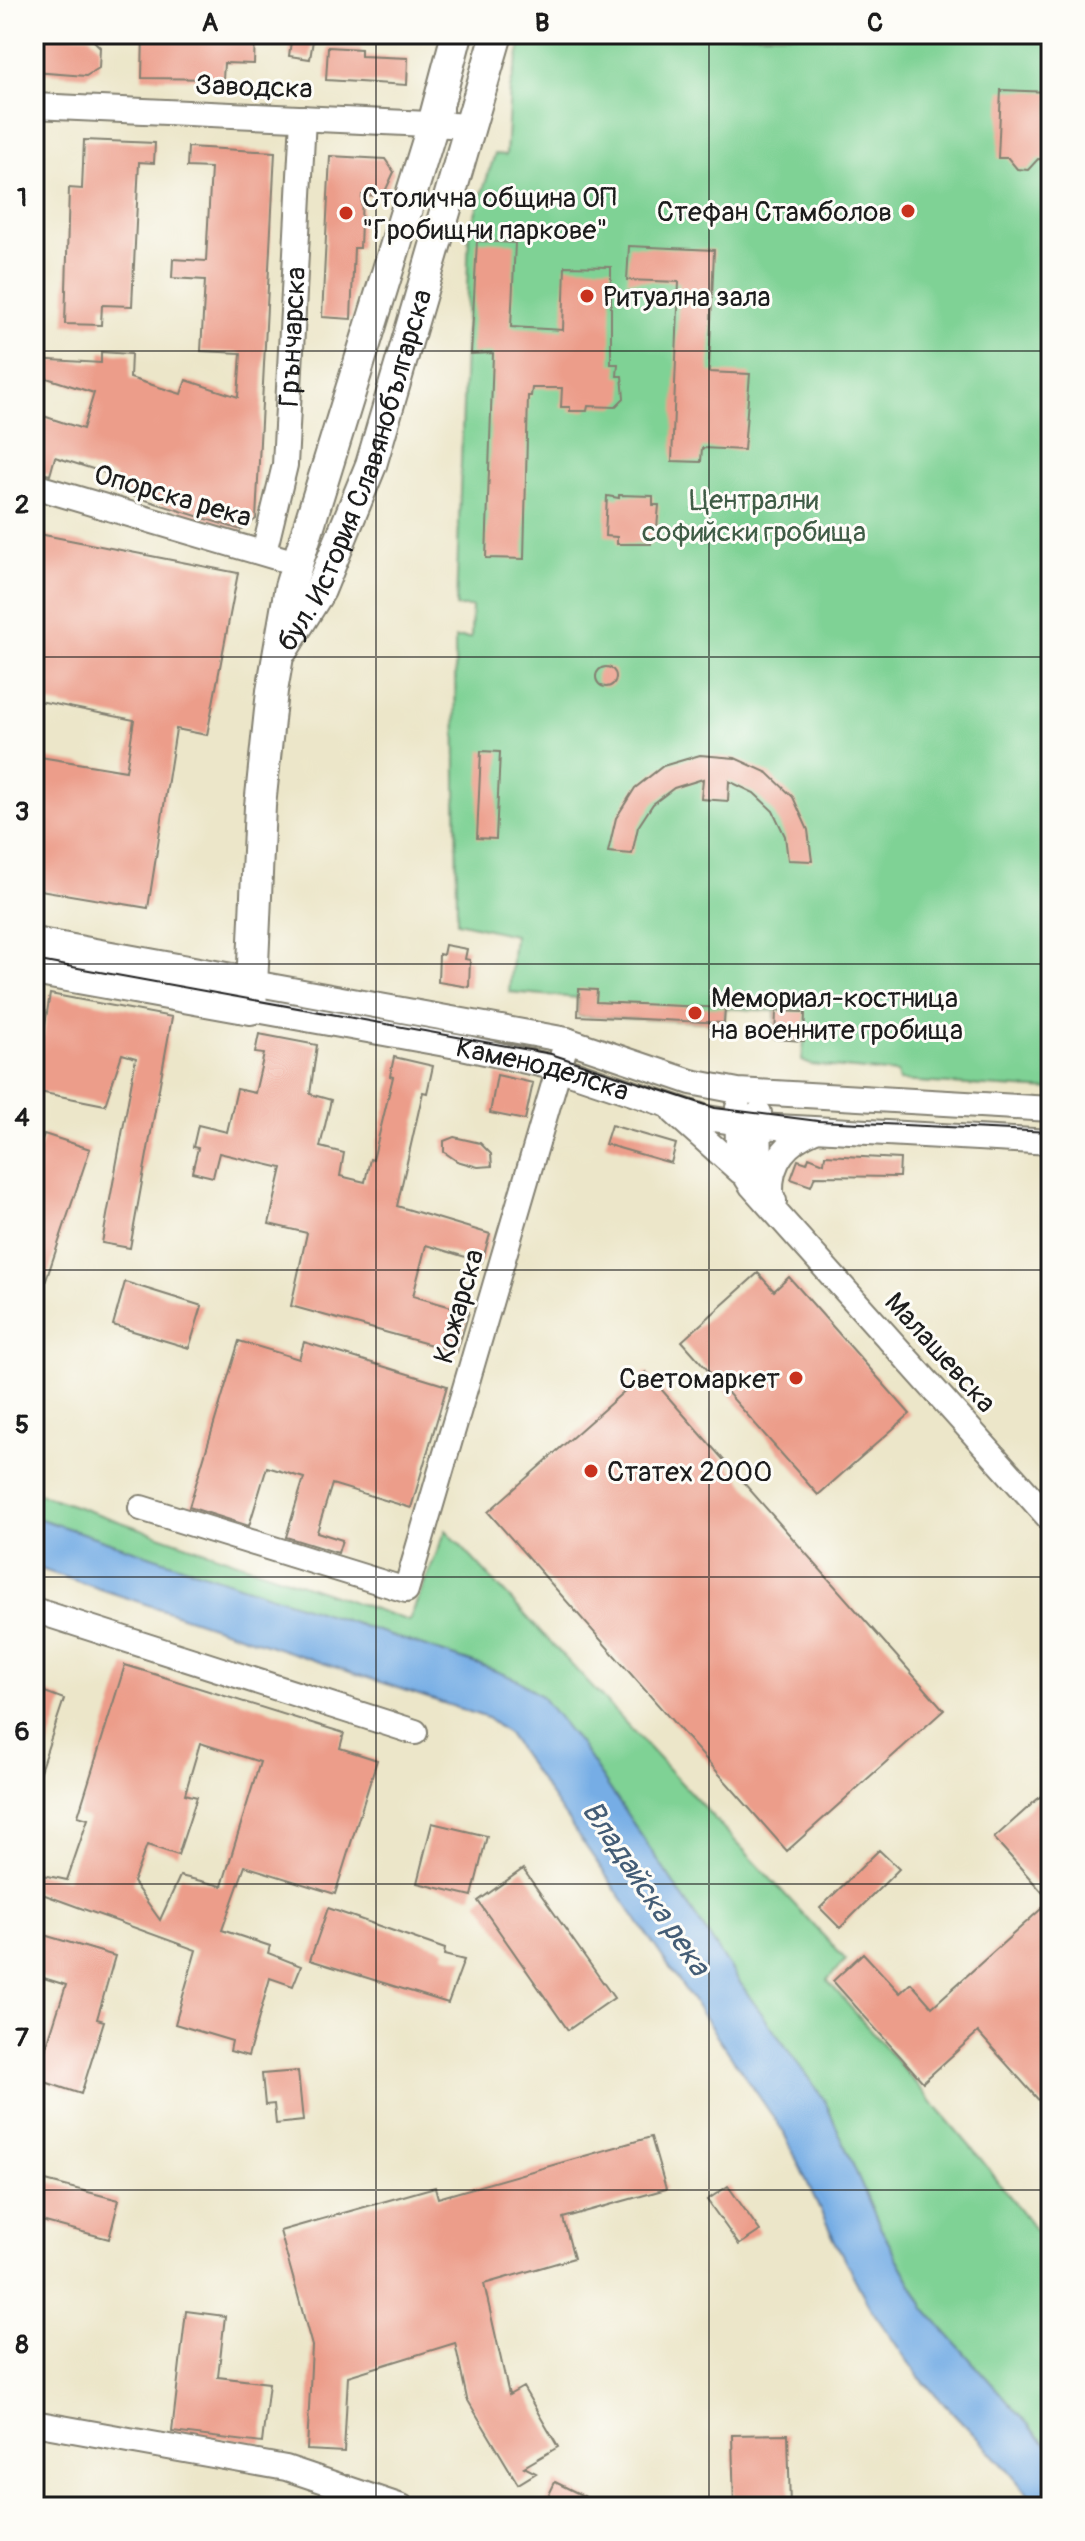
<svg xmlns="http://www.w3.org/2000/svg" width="1085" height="2541" font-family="Pangolin,sans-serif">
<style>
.green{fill:#7fd295;stroke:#4e7758;stroke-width:2}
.water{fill:#76ade5;stroke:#496480;stroke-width:2}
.building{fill:#ec9d8a;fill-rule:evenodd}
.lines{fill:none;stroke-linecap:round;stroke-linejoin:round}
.minor-casing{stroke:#848172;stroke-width:28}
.major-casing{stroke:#848172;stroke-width:34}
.minor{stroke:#fff;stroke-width:24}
.major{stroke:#fff;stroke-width:30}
.tram{stroke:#1c1c1c;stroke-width:2}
.grid{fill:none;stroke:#1c1c1c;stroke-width:2;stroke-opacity:0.55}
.poi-dot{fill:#c8321e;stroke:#fdfcf7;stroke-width:3}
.labels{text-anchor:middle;stroke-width:6;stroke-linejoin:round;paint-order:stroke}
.street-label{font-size:28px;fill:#1c1c1c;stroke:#fdfcf7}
.poi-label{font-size:28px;fill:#1c1c1c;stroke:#fdfcf7;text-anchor:start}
.park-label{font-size:28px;fill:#3f5c46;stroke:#fdfcf7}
.water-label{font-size:30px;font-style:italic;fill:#445d76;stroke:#fdfcf7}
.neatline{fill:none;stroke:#1c1c1c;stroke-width:3}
.grid-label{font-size:26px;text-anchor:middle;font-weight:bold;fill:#1c1c1c}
</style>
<rect width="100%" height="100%" fill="#fdfcf7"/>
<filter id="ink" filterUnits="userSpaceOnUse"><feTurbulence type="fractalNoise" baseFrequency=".0125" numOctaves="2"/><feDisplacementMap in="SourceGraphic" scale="16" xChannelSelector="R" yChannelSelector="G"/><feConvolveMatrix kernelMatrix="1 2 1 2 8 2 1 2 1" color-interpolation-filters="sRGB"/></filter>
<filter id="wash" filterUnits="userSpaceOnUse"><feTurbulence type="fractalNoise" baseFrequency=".006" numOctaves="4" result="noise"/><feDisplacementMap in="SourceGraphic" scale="32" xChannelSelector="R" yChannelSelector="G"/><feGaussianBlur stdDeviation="1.8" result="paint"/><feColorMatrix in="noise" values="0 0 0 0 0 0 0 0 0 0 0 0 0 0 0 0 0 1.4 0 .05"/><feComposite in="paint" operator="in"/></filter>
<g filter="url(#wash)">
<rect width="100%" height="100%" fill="#ece6c9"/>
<path class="green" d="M524 34H1051V1090L899 1081 897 1073 811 1065 802 1061 804 1041 775 1039V1011L725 1008 724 1023 578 1016V998L509 992 514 935 457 922 455 638H471L472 607H456L469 232 495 154 506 155 510 89Z
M34 1492 409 1621 446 1530 846 1960 827 1980 980 2158 1051 2250V2450L926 2310 881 2229 825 2101 751 1999 581 1746 542 1697 517 1680 483 1666 34 1517Z"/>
<path class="water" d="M34 1517 483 1666 518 1680 542 1697 581 1746 751 1999 825 2101 881 2229 926 2310 1051 2450V2507H1039L1006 2468 919 2377 869 2306 834 2239 783 2131 508 1734 487 1718 452 1706 34 1567Z"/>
<g id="blocks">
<path class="building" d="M34 34 89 36 100 47 99 68 86 76 34 72Z
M143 34H255L254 64 224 63 223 79 142 78Z
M292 34H314L310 59 289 56Z
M328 47 361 49V56L408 58 407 85 326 80Z
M1001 90 1050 92 1048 160 1038 159 1028 170 1017 169 1008 158H998Z
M84 140 155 143 154 163 139 162 132 306 102 305 101 325 65 324 69 188 82 189Z
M188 147 275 152 256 519 241 530 111 489 115 476 55 457 50 475 34 471V413L83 429 94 393 34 374V359L101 363V352L131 354 130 378 181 394 186 380 238 397 241 353 201 351 205 280 172 278 173 259 206 261 211 168 187 167Z
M330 156 385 159 394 172 383 196 362 195 360 248H354L351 319 322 317Z
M477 241 515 243 511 327 563 330 565 266 611 267V364H618L617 376H622L624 398 615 407 588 406 587 411H570V407H561L562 388H532L531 396H528L524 559 486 558 493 353 471 354Z
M629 246 714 250 709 372 750 374 744 450 702 448 701 462 672 461 679 282 627 280Z
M619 495 653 496V505H659L656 540 651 539V544H617V537L605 536 607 496 619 498Z
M34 533 238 573 207 735 176 729 148 908 34 889V756L126 771 134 720 34 700Z
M596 677a10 10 0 1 1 20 0a10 10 0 1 1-20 0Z
M481 751 500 752 496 839 477 838Z
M700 755 735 758 768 773 793 797 808 830 812 861 788 860 785 836 773 811 754 793 729 781 728 801 701 799 703 779 674 788 653 804 638 827 632 854 608 852 616 818 635 788 663 766Z
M445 945 467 949 465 959 470 960 469 987 438 982 439 954 443 955Z
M579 989 597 990 596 1002 725 1008 724 1023 578 1016Z
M50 994 172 1017 130 1248 102 1243 136 1058 122 1054 105 1105 34 1091V1036L43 1037Z
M776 1011 805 1012 804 1041 775 1039Z
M259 1034 317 1045 310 1094 331 1100 320 1147 344 1153 340 1176 365 1182 370 1159 373 1160 393 1077 390 1076 394 1057 433 1066 427 1093 423 1092 397 1206 490 1234 482 1262 426 1245 413 1296 469 1312 457 1352 291 1306 307 1233 269 1224 282 1168 219 1153 213 1177 192 1172 198 1148 193 1147 198 1125 227 1132 237 1089 255 1093 264 1054 255 1053Z
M497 1075 533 1083 525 1120 490 1113Z
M611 1125 676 1144 671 1163 605 1144Z
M44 1134 90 1149 37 1307H34V1163Z
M454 1137 480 1143 491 1154 492 1166 478 1167 457 1161 444 1152V1141Z
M825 1155 900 1159 899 1177 815 1176 811 1186 791 1179 798 1160 807 1163 809 1157 824 1163Z
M758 1273 774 1291 789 1277 910 1414 818 1495 682 1341Z
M125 1282 202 1306 189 1348 113 1325Z
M239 1341 299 1359 304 1342 447 1386 411 1508 332 1484 317 1532 342 1540 338 1553 286 1537 304 1478 267 1467 249 1526 189 1507Z
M646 1372 944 1710 787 1851 488 1512Z
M125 1665 344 1733 340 1748 377 1760 335 1894 245 1866 222 1930 270 1946 268 1953 301 1966 293 1986 270 1978 248 2056 230 2051 232 2041 175 2024 196 1950 34 1891V1873L67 1880 88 1819 78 1816ZM200 1743 260 1762 222 1886 180 1876 160 1920 133 1882 147 1845 178 1855 197 1797 185 1794Z
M34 1688 64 1699 37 1780H34Z
M1051 1787V2114L978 2032 923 2082 833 1981 863 1953 900 1993 911 1983 932 2007 1050 1901 994 1838Z
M432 1823 487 1836 472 1896 417 1883Z
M879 1850 899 1869 840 1928 820 1908Z
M523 1869 614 1998 568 2030 478 1901Z
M328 1908 445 1949 444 1955 464 1960 448 2003 310 1960Z
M37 1933 115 1956 97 2019 104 2021 81 2094 36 2079 66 1985 34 1975V1943Z
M298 2071 303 2121 276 2124 274 2104 265 2105 262 2074Z
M651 2137 666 2189 563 2218 574 2258 484 2284 509 2395 523 2387 558 2447 524 2467 536 2473 518 2484 467 2399 455 2343 348 2376 344 2452 307 2450 312 2346 280 2231 435 2187 438 2198Z
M34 2178 119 2200 109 2239 34 2219Z
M728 2186 760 2231 739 2245 707 2200Z
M186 2311 225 2316 218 2377 269 2383 262 2443 172 2432Z
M788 2434 790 2507H734L732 2435Z
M555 2482 606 2507H543Z"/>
</g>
</g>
<g filter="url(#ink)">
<use href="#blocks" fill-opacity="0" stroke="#848172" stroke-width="2"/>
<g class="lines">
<g class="minor-casing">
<g id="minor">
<path d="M34 106 472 126"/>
<path d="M34 486 296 563"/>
<path id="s1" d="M264 552 285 465 303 118"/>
<path d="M253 983 567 1040 691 1082 738 1091 1051 1109"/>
<path id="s2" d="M251 1009 462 1047 558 1068 707 1118 759 1126 1051 1142"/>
<path d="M738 1108C738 1137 734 1162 752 1186L1051 1520"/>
<path d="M674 1112 741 1172"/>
<path d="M759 1113 760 1169 774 1201"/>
<path d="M771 1192C770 1160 787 1142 815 1130"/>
<path d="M141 1508 406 1590 567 1040"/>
<path d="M34 1610 415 1732"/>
<path d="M34 2423 286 2468 402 2507"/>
</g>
</g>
<g class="major-casing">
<g id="major">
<path id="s3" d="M283 649 320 590 371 465 497 34"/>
<path d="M34 943 253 983"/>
<path d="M34 970 251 1009 260 806 272 691 290 587 433 124 457 34"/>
</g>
</g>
<use href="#minor" class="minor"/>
<use href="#major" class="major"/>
<path class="tram" d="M34 960 551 1054 715 1108 818 1121 1051 1132"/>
</g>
</g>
<path class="grid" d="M376 34V2507M709 34V2507M34 351H1051M34 657H1051M34 964H1051M34 1270H1051M34 1577H1051M34 1884H1051M34 2190H1051"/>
<g class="poi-dot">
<circle cx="908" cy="211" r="8"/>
<circle cx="346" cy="213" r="8"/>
<circle cx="587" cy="296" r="8"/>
<circle cx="695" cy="1013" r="8"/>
<circle cx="796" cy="1378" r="8"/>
<circle cx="591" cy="1471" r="8"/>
</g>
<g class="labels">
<g class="street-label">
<text transform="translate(254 86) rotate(2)" y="10">Заводска</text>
<text dy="10" stroke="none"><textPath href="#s1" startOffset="218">Грънчарска</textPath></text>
<text dy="10" stroke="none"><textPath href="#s3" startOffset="194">бул. История Славянобългарска</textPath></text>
<text transform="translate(173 495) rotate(16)" y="10">Опорска река</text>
<text dy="10" stroke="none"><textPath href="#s2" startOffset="298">Каменоделска</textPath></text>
<text transform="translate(458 1306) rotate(-74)" y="10">Кожарска</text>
<text transform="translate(941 1352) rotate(48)" y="10">Малашевска</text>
</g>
<g class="poi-label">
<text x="362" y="207">Столична община ОП<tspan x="362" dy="32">"Гробищни паркове"</tspan></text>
<text x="892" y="221" text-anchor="end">Стефан Стамболов</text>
<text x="603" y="306">Ритуална зала</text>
<text x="711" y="1007">Мемориал-костница<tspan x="711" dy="32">на военните гробища</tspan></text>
<text x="780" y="1388" text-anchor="end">Светомаркет</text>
<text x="607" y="1481">Статех 2000</text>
</g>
<g class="park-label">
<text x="754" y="509">Централни<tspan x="754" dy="32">софийски гробища</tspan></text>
</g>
<g class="water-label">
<text transform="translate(646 1888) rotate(56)" y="10">Владайска река</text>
</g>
</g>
<rect width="1085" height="2541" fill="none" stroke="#fdfcf7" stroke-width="88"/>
<rect x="44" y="44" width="997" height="2453" class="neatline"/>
<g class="grid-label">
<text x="210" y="31">A</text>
<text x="542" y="31">B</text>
<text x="875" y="31">C</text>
<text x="22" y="206">1</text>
<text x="22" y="513">2</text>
<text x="22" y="820">3</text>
<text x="22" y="1126">4</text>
<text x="22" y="1433">5</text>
<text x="22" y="1740">6</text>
<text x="22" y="2046">7</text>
<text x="22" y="2353">8</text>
</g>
</svg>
